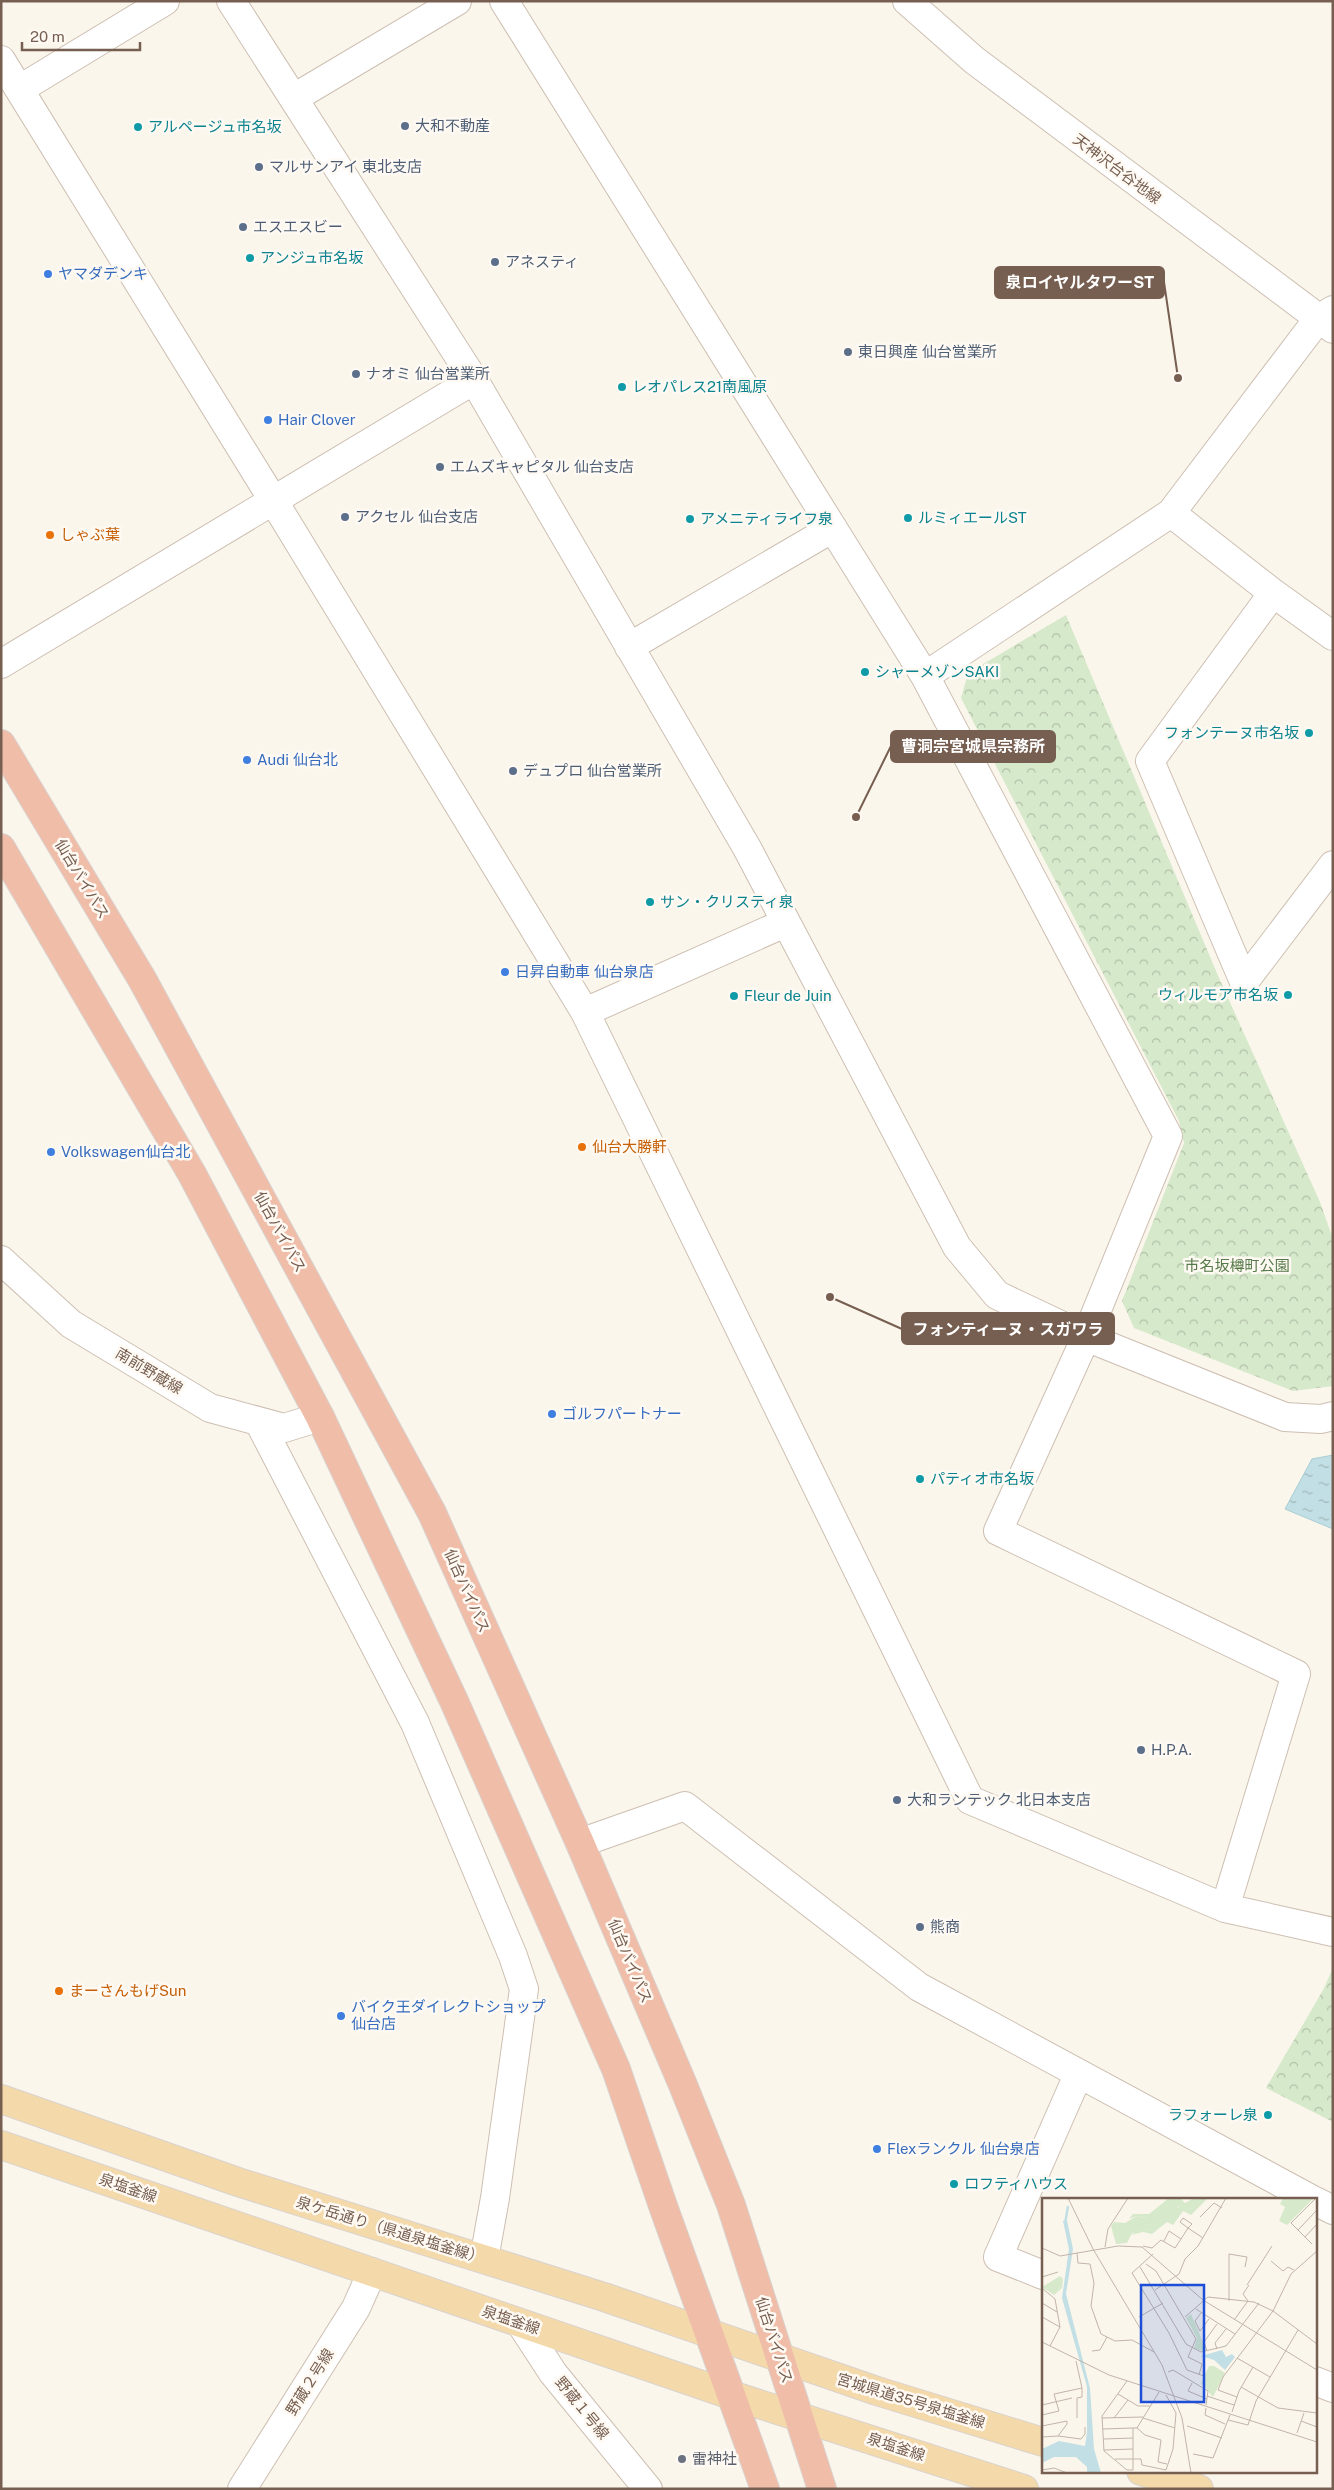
<svg xmlns="http://www.w3.org/2000/svg" width="1334" height="2490" font-family="'Public Sans','Noto Sans JP',sans-serif">
<style>
.park{fill:url(#park-crowns)}
.water{fill:url(#water-ripples);stroke:#a8cdd5}
.lines{fill:none;stroke-linecap:round;stroke-linejoin:round}
.minor-casing{stroke:#cdbfb2;stroke-width:30}
.major-casing{stroke:#d9d2ce;stroke-width:30}
.highway-casing{stroke:#d9d2ce;stroke-width:30}
.minor{stroke:#fff;stroke-width:28}
.major{stroke:#f4daab;stroke-width:28}
.highway{stroke:#f0bda9;stroke-width:28}
.service-dot{fill:#5c6f8a;stroke:#fefaf3;stroke-width:2}
.culture-dot{fill:#0f9aa8;stroke:#fefaf3;stroke-width:2}
.shop-dot{fill:#3f7fe0;stroke:#fefaf3;stroke-width:2}
.food-dot{fill:#e8710a;stroke:#fefaf3;stroke-width:2}
.worship-dot{fill:#6b7280;stroke:#fefaf3;stroke-width:2}
.labels{text-anchor:middle;stroke-width:5;stroke-linejoin:round;paint-order:stroke}
.service-label{font-size:15px;fill:#4e5e75;stroke:#fefaf3;text-anchor:start}
.culture-label{font-size:15px;fill:#0d838f;stroke:#fefaf3;text-anchor:start}
.street-label{font-size:15px;fill:#765e50;stroke:#fefaf3}
.shop-label{font-size:15px;fill:#366cbe;stroke:#fefaf3;text-anchor:start}
.food-label{font-size:15px;fill:#c56008;stroke:#fefaf3;text-anchor:start}
.park-label{font-size:15px;fill:#567a49;stroke:#fefaf3}
.worship-label{font-size:15px;fill:#5b616d;stroke:#fefaf3;text-anchor:start}
.inset-river{fill:none;stroke:#c1dfe4;stroke-width:2.5}
.inset-road{fill:none;stroke:#c2b4a9;stroke-width:1}
.view{fill:#1d4ed8;fill-opacity:0.15;stroke:#1d4ed8;stroke-width:2.5}
.inset-edge{fill:none;stroke:#765e50;stroke-width:2.5}
.leader{fill:none;stroke:#765e50;stroke-width:2}
.callout-dot{fill:#765e50;stroke:#fefaf3;stroke-width:2}
.callout{fill:#765e50;stroke:#765e50;stroke-width:2}
.callout-label{font-size:16px;text-anchor:middle;font-weight:bold;fill:#fff}
</style>
<defs>
<pattern id="park-crowns" width="20" height="18" patternUnits="userSpaceOnUse" patternTransform="scale(1.25)"><rect width="20" height="18" fill="#d6e9cb"/><path d="M2 6a3 3 0 1 1 6 0M12 15a3 3 0 1 1 6 0" fill="none" stroke="#b2c0a7"/></pattern>
<pattern id="water-ripples" width="26" height="14" patternUnits="userSpaceOnUse" patternTransform="scale(1.25)"><rect width="26" height="14" fill="#c1dfe4"/><path d="M2 4q2-2 4 0t4 0M15 11q2-2 4 0t4 0" fill="none" stroke="#a1b8bb"/></pattern>
</defs>
<rect width="100%" height="100%" fill="#fbf6ec"/>
<path class="park" d="M1066 615 1219 978 1320 1202 1333 1239V1386L1293 1391 1134 1328 1122 1301 1184 1143 1179 1121 961 698 968 673Z
M1333 1968V2122L1266 2088 1323 1990Z"/>
<path class="water" d="M1333 1455V1529L1285 1509 1312 1459Z"/>
<g class="lines">
<g class="minor-casing">
<path id="minor" d="M231 1 474 380 747 848 957 1247 997 1295 1086 1337 1285 1417 1321 1419 1333 1416
M504 1 925 676 1168 1136 1086 1337 998 1531 1296 1674 1225 1908
M907 1 974 60 1333 329
M1 60 273 500 585 1012 970 1800 1225 1908 1333 1932
M20 89 165 1
M294 98 457 1
M1171 513 1273 593 1333 636
M1273 593 1150 761 1244 982 1333 865
M629 647 833 528
M1 664 474 380
M925 676 1171 513 1318 319 1333 310
M585 1012 785 923
M1 1260 71 1324 210 1408 284 1428 320 1417
M259 1422 415 1723 513 1956 524 1989 495 2198 484 2259
M580 1843 685 1806 919 1987 1311 2199
M1315 2201 1333 2210
M1043 2275 998 2257 1078 2075
M521 2324 553 2373 648 2489
M1315 2381 1333 2388
M242 2489 356 2308 372 2272"/>
</g>
<g class="major-casing">
<path id="major" d="M1 2099 238 2182 604 2297 877 2391 1043 2442
M1 2145 731 2395 1024 2489
M1141 2471 1199 2489"/>
</g>
<g class="highway-casing">
<path id="highway" d="M1 744 142 979 432 1513 580 1843 683 2085 731 2205 822 2489
M1 848 192 1174 320 1417 454 1701 616 2069 663 2206 765 2489"/>
</g>
<use href="#minor" class="minor"/>
<use href="#major" class="major"/>
<use href="#highway" class="highway"/>
</g>
<g class="service-dot">
<circle cx="405" cy="126" r="5"/>
<circle cx="259" cy="167" r="5"/>
<circle cx="243" cy="227" r="5"/>
<circle cx="495" cy="262" r="5"/>
<circle cx="848" cy="352" r="5"/>
<circle cx="356" cy="374" r="5"/>
<circle cx="440" cy="467" r="5"/>
<circle cx="345" cy="517" r="5"/>
<circle cx="513" cy="771" r="5"/>
<circle cx="1141" cy="1750" r="5"/>
<circle cx="897" cy="1800" r="5"/>
<circle cx="920" cy="1927" r="5"/>
</g>
<g class="culture-dot">
<circle cx="138" cy="127" r="5"/>
<circle cx="250" cy="258" r="5"/>
<circle cx="622" cy="387" r="5"/>
<circle cx="908" cy="518" r="5"/>
<circle cx="690" cy="519" r="5"/>
<circle cx="865" cy="672" r="5"/>
<circle cx="1309" cy="733" r="5"/>
<circle cx="650" cy="902" r="5"/>
<circle cx="1288" cy="995" r="5"/>
<circle cx="734" cy="996" r="5"/>
<circle cx="920" cy="1479" r="5"/>
<circle cx="1268" cy="2115" r="5"/>
<circle cx="954" cy="2184" r="5"/>
</g>
<g class="shop-dot">
<circle cx="48" cy="274" r="5"/>
<circle cx="268" cy="420" r="5"/>
<circle cx="247" cy="760" r="5"/>
<circle cx="505" cy="972" r="5"/>
<circle cx="51" cy="1152" r="5"/>
<circle cx="552" cy="1414" r="5"/>
<circle cx="341" cy="2016" r="5"/>
<circle cx="877" cy="2149" r="5"/>
</g>
<g class="food-dot">
<circle cx="50" cy="535" r="5"/>
<circle cx="582" cy="1147" r="5"/>
<circle cx="59" cy="1991" r="5"/>
</g>
<circle class="worship-dot" cx="682" cy="2459" r="5"/>
<g class="labels">
<g class="service-label">
<text x="415" y="131">大和不動産</text>
<text x="269" y="172">マルサンアイ 東北支店</text>
<text x="253" y="232">エスエスビー</text>
<text x="505" y="267">アネスティ</text>
<text x="858" y="357">東日興産 仙台営業所</text>
<text x="366" y="379">ナオミ 仙台営業所</text>
<text x="450" y="472">エムズキャピタル 仙台支店</text>
<text x="355" y="522">アクセル 仙台支店</text>
<text x="523" y="776">デュプロ 仙台営業所</text>
<text x="1151" y="1755">H.P.A.</text>
<text x="907" y="1805">大和ランテック 北日本支店</text>
<text x="930" y="1932">熊商</text>
</g>
<g class="culture-label">
<text x="148" y="132">アルページュ市名坂</text>
<text x="260" y="263">アンジュ市名坂</text>
<text x="632" y="392">レオパレス21南風原</text>
<text x="918" y="523">ルミィエールST</text>
<text x="700" y="524">アメニティライフ泉</text>
<text x="875" y="677">シャーメゾンSAKI</text>
<text x="1299" y="738" text-anchor="end">フォンテーヌ市名坂</text>
<text x="660" y="907">サン・クリスティ泉</text>
<text x="1278" y="1000" text-anchor="end">ウィルモア市名坂</text>
<text x="744" y="1001">Fleur de Juin</text>
<text x="930" y="1484">パティオ市名坂</text>
<text x="1258" y="2120" text-anchor="end">ラフォーレ泉</text>
<text x="964" y="2189">ロフティハウス</text>
</g>
<g class="street-label">
<text transform="translate(1117 169) rotate(37)" y="5">天神沢台谷地線</text>
<text transform="translate(82 879) rotate(59)" y="5">仙台バイパス</text>
<text transform="translate(280 1232) rotate(61)" y="5">仙台バイパス</text>
<text transform="translate(149 1371) rotate(31)" y="5">南前野蔵線</text>
<text transform="translate(467 1591) rotate(66)" y="5">仙台バイパス</text>
<text transform="translate(630 1961) rotate(67)" y="5">仙台バイパス</text>
<text transform="translate(128 2188) rotate(19)" y="5">泉塩釜線</text>
<text transform="translate(390 2230) rotate(17)" y="5">泉ケ岳通り（県道泉塩釜線）</text>
<text transform="translate(511 2320) rotate(19)" y="5">泉塩釜線</text>
<text transform="translate(774 2340) rotate(72)" y="5">仙台バイパス</text>
<text transform="translate(310 2382) rotate(-58)" y="5">野蔵２号線</text>
<text transform="translate(911 2401) rotate(17)" y="5">宮城県道35号泉塩釜線</text>
<text transform="translate(582 2408) rotate(51)" y="5">野蔵１号線</text>
<text transform="translate(896 2447) rotate(18)" y="5">泉塩釜線</text>
</g>
<g class="shop-label">
<text x="58" y="279">ヤマダデンキ</text>
<text x="278" y="425">Hair Clover</text>
<text x="257" y="765">Audi 仙台北</text>
<text x="515" y="977">日昇自動車 仙台泉店</text>
<text x="61" y="1157">Volkswagen仙台北</text>
<text x="562" y="1419">ゴルフパートナー</text>
<text x="351" y="2012">バイク王ダイレクトショップ<tspan x="351" dy="17">仙台店</tspan></text>
<text x="887" y="2154">Flexランクル 仙台泉店</text>
</g>
<g class="food-label">
<text x="60" y="540">しゃぶ葉</text>
<text x="592" y="1152">仙台大勝軒</text>
<text x="69" y="1996">まーさんもげSun</text>
</g>
<g class="park-label">
<text x="1237" y="1271">市名坂樽町公園</text>
</g>
<g class="worship-label">
<text x="692" y="2464">雷神社</text>
</g>
</g>
<g transform="translate(1042 2198)">
<rect width="275" height="275" fill="#fbf6ec"/>
<path d="M138 0 145 7 137 8 108 31 90 35 85 45 74 46 69 28 72 24 83 25 95 18 103 20Z" fill="#d6e9cb"/>
<path d="M127 0H138L105 20 95 18 87 21 91 16H107ZM152 0H166L149 17 141 13 131 27 125 24 110 36 101 34 89 37 93 34 108 31 129 13ZM241 0H272L245 27 237 23 243 9 238 6Z" fill="#d6e9cb"/>
<path d="M18 78 21 81 20 90 12 97 0 89ZM149 116 164 151 160 153 152 150 155 140 144 120ZM167 168H172L183 175 171 199 159 185Z" fill="#d6e9cb"/>
<path d="M25 22 31 51 24 96 48 190 52 251 59 275H45V269L34 259H12L0 265V251L17 243 43 248 45 234V189L20 100 27 51 21 23ZM180 152 184 159 190 156 193 159 183 172 172 162 159 158Z" fill="#c1dfe4"/>
<path class="inset-river" d="M23 26 26 8"/>
<path class="inset-road" d="M26 0 51 51 120 167 140 220 149 275M158 19 172 5 180 10M256 32 275 12M263 39 275 26M122 43 127 33 139 41M270 46 249 25 274 0M101 48 110 50 119 42 133 50 139 41 146 30 150 26 141 20 138 24 146 30 161 40M63 49 66 31 86 0M0 50 18 58 76 48 100 49 161 102 275 172M35 55 36 65 48 66 52 85 49 108 59 136 73 143 90 142 112 154M111 56 90 75 127 135 145 172 162 178M229 63 241 73 246 69 252 72M104 66 114 73 154 141 146 159 160 166 157 177M98 69 144 146 159 154 184 148 217 105M0 79 16 74M205 87 230 48M0 90 13 101 18 129 8 148M113 92 137 76 143 61 156 48 184 0M187 103V56L205 59 203 69M0 105 15 114M154 111 193 136M159 115 153 123 158 133 167 121M0 119 18 129M97 119 121 105M143 119 166 99 212 104 231 113 275 146M192 122 206 103 201 96 207 87M0 144 67 177 275 244M175 151 173 145 184 131M50 153 58 152 65 139M165 153 162 144 175 126M195 160 228 179M34 163 40 190V199L35 200V220M126 174 131 172 166 193 164 207M85 183 60 218 62 253 85 272H91V230H95L117 194M150 185 146 193 165 201M199 189 236 210 275 215M76 196 96 208H108M165 198 192 207M195 199 176 192 181 179 231 113 249 76 275 53M0 207 30 200M164 210 163 217 183 226M190 214 197 193 211 169M0 217 17 213 12 196 40 190M60 220 101 219M72 220 86 202M101 220 133 230M186 222 206 227 214 203 256 132M259 223 275 229M0 228 25 223V226L16 238 0 239M145 228 180 240M95 230 103 237 119 242 116 264 125 266M61 231 91 230M255 235 262 215M16 238 39 241 43 236V229M62 241 91 240M62 252 91 251M151 256 171 260 188 217M73 261H99L100 267 124 272 131 251 134 215 124 197M0 272 12 270 25 275"/>
<path class="view" d="M99 87H162V204H99Z"/>
<rect width="275" height="275" class="inset-edge"/>
</g>
<path class="leader" d="M1178 378L1164 282M856 817L891 746M830 1297L902 1329"/>
<g class="callout-dot">
<circle cx="1178" cy="378" r="5"/>
<circle cx="856" cy="817" r="5"/>
<circle cx="830" cy="1297" r="5"/>
</g>
<g class="callout">
<rect x="995" y="267" width="169" height="31" rx="5"/>
<rect x="891" y="731" width="164" height="31" rx="5"/>
<rect x="902" y="1313" width="212" height="31" rx="5"/>
</g>
<g class="callout-label">
<text x="1080" y="288">泉ロイヤルタワーST</text>
<text x="973" y="752">曹洞宗宮城県宗務所</text>
<text x="1008" y="1335">フォンティーヌ・スガワラ</text>
</g>
<rect width="1334" height="2490" fill="none" stroke="#765e50" stroke-width="5"/>
<path d="M22 42v8h118v-8" fill="none" stroke="#765e50" stroke-width="2.5"/>
<text x="30" y="42" font-size="15" fill="#765e50" stroke="#fefaf3" stroke-width="4" paint-order="stroke">20 m</text>
</svg>
